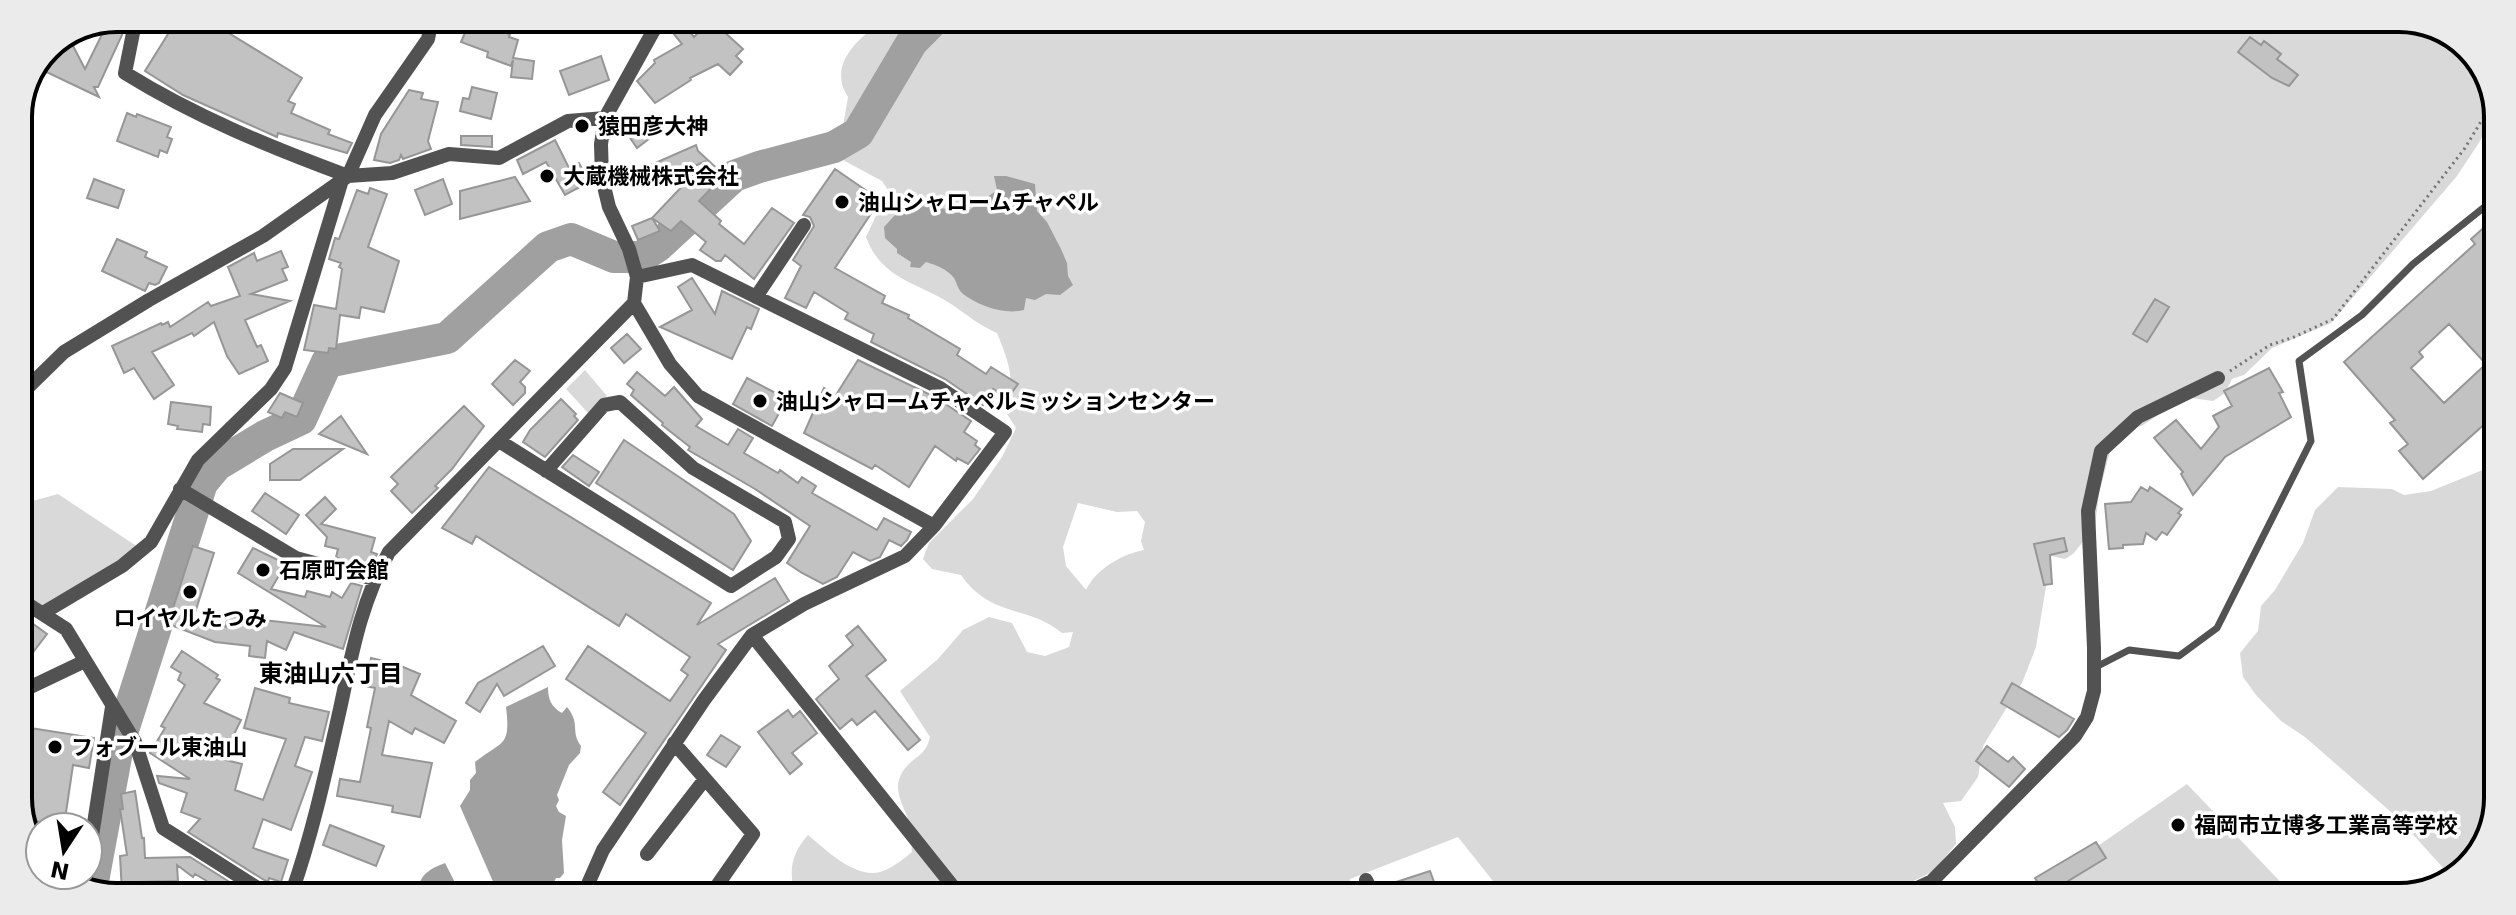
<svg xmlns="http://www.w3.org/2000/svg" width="2516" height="915" font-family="'DejaVu Sans','Noto Sans JP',sans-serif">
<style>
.green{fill:#d9d9d9;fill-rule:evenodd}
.water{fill:#a0a0a0}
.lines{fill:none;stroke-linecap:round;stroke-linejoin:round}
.river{stroke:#a0a0a0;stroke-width:32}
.building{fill:#c2c2c2;stroke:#969696;stroke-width:2;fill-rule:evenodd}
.path{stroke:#747474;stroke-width:3;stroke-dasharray:2 4;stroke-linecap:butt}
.service{stroke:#525252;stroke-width:7}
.minor{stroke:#525252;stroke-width:14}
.poi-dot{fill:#000;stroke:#fff;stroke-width:3}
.labels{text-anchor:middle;stroke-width:7;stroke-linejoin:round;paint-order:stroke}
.poi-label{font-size:22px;font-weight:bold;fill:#000;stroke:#fff;text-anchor:start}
.neighbourhood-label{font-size:24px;font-weight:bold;fill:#000;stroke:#fff}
.rim{fill:none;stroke:#000;stroke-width:4}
</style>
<rect width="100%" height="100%" fill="#fff"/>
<path class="green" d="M884 20 2431 23 2478 57 2497 108 2480 141 2457 176 2331 323 2272 348 2244 375 2232 379 2225 393 2213 401 2177 396 2161 413 2142 426 2126 429 2111 448 2099 493 2095 527 2073 554 2065 559 2051 556 2036 647 2022 683 1983 746 1978 777 1961 801 1943 803 1955 827 1956 844 1934 871 1889 893 1873 896 1504 895 1458 837 1350 879 1348 895 795 893C788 870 792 853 808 835 825 849 849 873 873 873 887 873 902 860 912 852 911 843 912 834 910 826 906 807 890 791 903 771 914 755 925 758 930 737L900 691 938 659 963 630 989 617 1012 623 1027 652 1045 656 1069 647 1073 632 1062 633C1028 605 991 618 961 575L932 569 923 559 929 543 973 499 1002 457 1016 428 1007 414C1015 379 1010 365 997 333 979 325 970 317 954 306 921 283 882 281 866 237L888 190 882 181 841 159 842 132 848 97C827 65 858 38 884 20ZM1078 503 1117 512 1137 511 1145 522 1141 541 1144 550C1122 554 1096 569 1086 590L1066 566 1063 547Z
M585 370 607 396 589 414 566 389Z
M2495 465 2493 830 2454 880 2399 819 2305 737 2281 721 2256 695 2243 677 2240 653 2258 631 2261 606 2275 590 2303 543 2315 510 2338 487 2392 489 2404 495 2431 491Z
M58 494 138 547 119 563 43 610 18 594V505Z
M2187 784 2295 897 2026 896Z"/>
<path class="water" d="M994 176H1006L1035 184 1037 211 1047 222 1061 249 1067 263 1068 276 1073 285 1060 295 1046 294 1035 300 1026 298 1024 310C1004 315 979 306 963 294 958 290 957 283 954 278 947 269 936 265 926 262L920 268 910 267 911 262 897 253V249L885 238 884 227 894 216 909 205 968 211 997 190Z
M548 687C548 699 551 707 562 713L567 707C581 724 570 731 581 746L580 753 569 765 557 795 559 800 556 806 559 812 566 816 562 840 564 873 560 878H556L549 893H498L460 806 470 790V780L476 773 475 762C502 740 511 748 506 707Z
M445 863 460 892H419C417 876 431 868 445 863Z"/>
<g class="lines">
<path class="river" d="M91 892 118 746 202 483 217 465 265 436 301 419 327 362 447 338 548 247 571 239 614 257H641L658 246 734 176 759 167 834 147 858 133 912 42 934 20"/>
</g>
<path class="building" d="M117 18H126L122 35 98 87H94L99 97 38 68 47 47 69 38 85 69 108 22Z
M178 18H217L214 24 302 78 288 101 295 104 291 113 330 130 328 134 352 143 347 153 278 133 277 137 183 95 145 71Z
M471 19H509L506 33 510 34 509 37 518 40 513 58 534 61 532 79 511 77 513 60 511 66 487 57 488 52 461 42Z
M680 20 694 37 711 20 743 49 736 56 742 62 730 75 718 64 690 78 691 80 655 103 637 81 655 63 654 60 682 44 669 28Z
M2250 37 2261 45 2264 41 2281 54 2277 59 2298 75 2289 86 2272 78 2238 52Z
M601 56 609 80 569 95 560 71Z
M472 87 497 93 491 119 460 111 463 98 469 99Z
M409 90 423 93 421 99 438 102 428 141 431 149 403 159 401 155 399 160 390 163 374 160 381 134Z
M127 113 136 117 137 114 171 127 167 137 172 139 167 153 160 150 158 157 117 141Z
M652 113 663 128 637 148 626 132Z
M461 136H492V147L461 145Z
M555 140 569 168 579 163 589 182 565 195 546 162 523 174 517 160Z
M696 145 698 151 724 175 699 201 721 221 719 224 744 244 772 208 794 223 754 279 725 255 721 261H716L700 250 706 242 681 221 671 231 652 218 706 161 654 184 646 167Z
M835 169 880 200 835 268 885 296 882 303 909 315 908 318 960 349 957 355 986 374 991 367 1018 384 1007 399 993 389 983 405 945 379 871 342 874 334 845 319 848 313 814 292 806 308 785 298 801 266 793 260 814 226 810 217 803 215Z
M515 177 530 201 460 219V191Z
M94 179 124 190 118 208 87 198Z
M443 179 452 204 425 215 415 190Z
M370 188 387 194 368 247 399 261 384 312 361 307 359 318 340 315 336 349 329 348 328 353 304 350 314 305 336 309 342 269 339 267 341 263 329 259 335 238 339 239 357 190 368 194Z
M652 218 660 231 638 240 632 226Z
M2488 224 2497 234 2495 431 2487 422 2423 479 2399 451 2408 444 2390 423 2395 420 2344 362 2475 244 2471 239ZM2449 324 2486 364 2444 403 2411 368 2423 357 2419 352Z
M117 239 147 252 145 257 167 267 159 283 155 285 149 283 145 291 102 271Z
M281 251 288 267 282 269 287 280 251 294 290 301 245 320 257 347 261 345 268 361 239 374 227 356 214 322 194 336 192 333 152 352 174 385 154 399 134 368 124 373 112 346 161 323 162 325 168 322 170 327 208 302 211 306 240 296 228 267 254 253 257 261Z
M692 278 715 314 722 291 759 309 751 329 747 327 732 359 660 327 692 310 678 287Z
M2155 299 2169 307 2147 342 2133 334Z
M627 334 641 349 624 363 611 348Z
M515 360 530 371 520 382 525 387V393L513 405 492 384Z
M858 360 935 397 971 421 964 432 977 441 975 445 980 449 968 464 957 458 956 461 935 446 909 487 875 465 872 469 804 433 824 388 836 395Z
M2269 368 2283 392 2279 393 2291 417 2225 457 2193 495 2181 474 2183 472 2154 438 2176 420 2201 449 2219 427 2213 416 2232 406 2224 391Z
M637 372 665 396 674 387 702 419 696 426 728 445 738 429 753 438 744 453 778 473 780 470 798 483 802 477 816 486 812 493 877 530 884 518 911 532 907 540 901 546 889 540 880 557 870 561 853 552 837 577 823 584 802 573 787 563 810 526 755 489 688 450 690 447 662 425 663 423 631 395 634 390 627 384Z
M747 378 787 399 772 426 733 404Z
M280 393 303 403 297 417 285 412 282 418 268 412Z
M561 399 576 414 574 416 578 420 545 457 523 442 530 430Z
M171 402 211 407 210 425 203 424 202 432 177 429 178 426 168 424Z
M464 406 484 426 452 469 435 486 438 488 412 513 391 491 398 484 391 477Z
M341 416 367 454 319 434Z
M624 440 734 514 751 541 733 570 596 483Z
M293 449H343L300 480H270V464Z
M573 455 599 472 589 486 562 467Z
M489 467 711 603 697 625 775 578 789 601 718 644 726 650 620 805 603 792 646 733 566 679 588 646 670 701 688 675 681 670 690 657 626 614 619 626 476 536 472 544 442 528Z
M2141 487 2148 491 2150 487 2182 509 2178 513 2181 515 2167 535 2162 532 2156 540 2146 533 2143 544 2123 545V548L2109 549 2105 504 2131 502Z
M265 493 299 515 286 534 252 511Z
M325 497 336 509 321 524 375 538 371 552 377 554 370 567 344 561 336 557 338 549 325 546 327 537 306 515Z
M2064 538 2067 551 2050 555 2052 584 2044 585 2034 544Z
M193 546 214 553 194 616 226 627 227 616 326 627 238 573 253 548 286 564 271 589 305 597 307 591 330 597 332 592 342 598 351 583 362 586 343 649 294 632 286 650 267 641 265 658 249 656 250 646 215 642 168 624Z
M25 618 47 634 18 672V628Z
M858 626 886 660 866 676 920 740 908 750 875 711 857 725 852 719 840 729 816 699 839 679 829 666 853 645 846 636Z
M543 646 555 666 504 696 497 684 480 712 466 703 478 683Z
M182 651 218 675 216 678 220 680 204 703 241 720 222 759 242 764 235 790 263 800 286 739 244 728 255 688 290 698 289 703 329 712 322 741 305 737 295 766 312 772 291 830 263 819 253 848 288 860 281 882 269 878 268 882 264 880 188 832 200 819 181 812 187 793 159 783 157 776 190 779 150 753 165 728 161 726 185 685 178 680 181 673 171 667Z
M371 658 396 664 420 674 411 695 456 721 444 743 415 728 412 734 389 721 382 755 432 763 420 817 392 812 393 806 337 796 340 779 360 782 371 728 367 727 375 688 365 686Z
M2012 683 2074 719 2067 730 2059 737 2001 703Z
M788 710 793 717 800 711 817 733 792 753 802 764 790 774 758 732Z
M18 726 94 738 89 768 73 765 64 826 24 819 18 805Z
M721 735 740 747 726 767 707 755Z
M1987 746 2008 762 2013 757 2025 769 2009 787 1976 761Z
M135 791 142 838H144L145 858 190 857 228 881 222 890 195 874 193 877 177 865 178 881 137 882V892H122L120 856 127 855 120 809H123L121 794Z
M330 825 384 846 376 866 323 845Z
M2096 842 2106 858 2045 895 2035 878Z
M1430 871 1437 890 1424 895H1384L1381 887Z"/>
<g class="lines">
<path class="path" d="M2230 371 2270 345 2294 337 2333 319 2465 148 2494 100"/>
<path class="service" d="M2094 668 2129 650 2179 656 2217 628 2311 441 2299 361 2362 315 2413 264 2497 197"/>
<path class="minor" d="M136 18 125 73C196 117 270 147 348 176L375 115 428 39 432 19
M756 297 804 225
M634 303 670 364 698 396 934 526 1005 432 940 388 692 265 637 277
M18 397 64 352 149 300 263 236 348 176 392 173 449 154 499 158 568 121 605 118
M499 441 731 586 776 557 789 539 785 522 693 468 620 402 604 405 546 471
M180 489 296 558 374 579
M18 598 66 629 135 742 163 828 264 892
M43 613 122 566 151 542 198 460 271 389 285 368 342 180
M752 635 804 604 905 556 934 526
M18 693 85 661
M674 743 753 834 712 893
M647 854 705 779
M88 862 112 707
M1366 880 1374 895
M84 891 86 875
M292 892C313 832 326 771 340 709 352 653 361 602 389 552L634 303 637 277 629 249 609 207 602 178 601 144 605 118 660 19
M584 893 603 850 704 700 752 635 959 894
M1900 896 1932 881 2075 736 2087 717 2094 691V648L2088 511 2101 451 2138 417 2218 378"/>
</g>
<g class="poi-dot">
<circle cx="582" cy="126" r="8"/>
<circle cx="547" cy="176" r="8"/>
<circle cx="842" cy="202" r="8"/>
<circle cx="760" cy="401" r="8"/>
<circle cx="263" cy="570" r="8"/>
<circle cx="190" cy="592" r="8"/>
<circle cx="55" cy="747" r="8"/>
<circle cx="2178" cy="825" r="8"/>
</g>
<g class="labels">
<g class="poi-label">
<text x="598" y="134">猿田彦大神</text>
<text x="563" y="184">大蔵機械株式会社</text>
<text x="858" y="210">油山シャロームチャペル</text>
<text x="776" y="409">油山シャロームチャペルミッションセンター</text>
<text x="279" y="578">石原町会館</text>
<text x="190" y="626" text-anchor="middle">ロイヤルたつみ</text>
<text x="71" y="755">フォブール東油山</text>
<text x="2194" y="833">福岡市立博多工業高等学校</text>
</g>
<g class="neighbourhood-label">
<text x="331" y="682">東油山六丁目</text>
</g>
</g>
<path d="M0 0H2516V915H0ZM117 32H2399A85 85 0 0 1 2484 117V798A85 85 0 0 1 2399 883H117A85 85 0 0 1 32 798V117A85 85 0 0 1 117 32Z" fill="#ebebeb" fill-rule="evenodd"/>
<path class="rim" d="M117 32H2399A85 85 0 0 1 2484 117V798A85 85 0 0 1 2399 883H117A85 85 0 0 1 32 798V117A85 85 0 0 1 117 32Z"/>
<g transform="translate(64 851) rotate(192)"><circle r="38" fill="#ffffff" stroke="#999999" stroke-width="2"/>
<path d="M0-6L14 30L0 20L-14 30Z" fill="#000000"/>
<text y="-12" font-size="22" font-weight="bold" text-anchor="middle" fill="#000000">N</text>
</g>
</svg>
